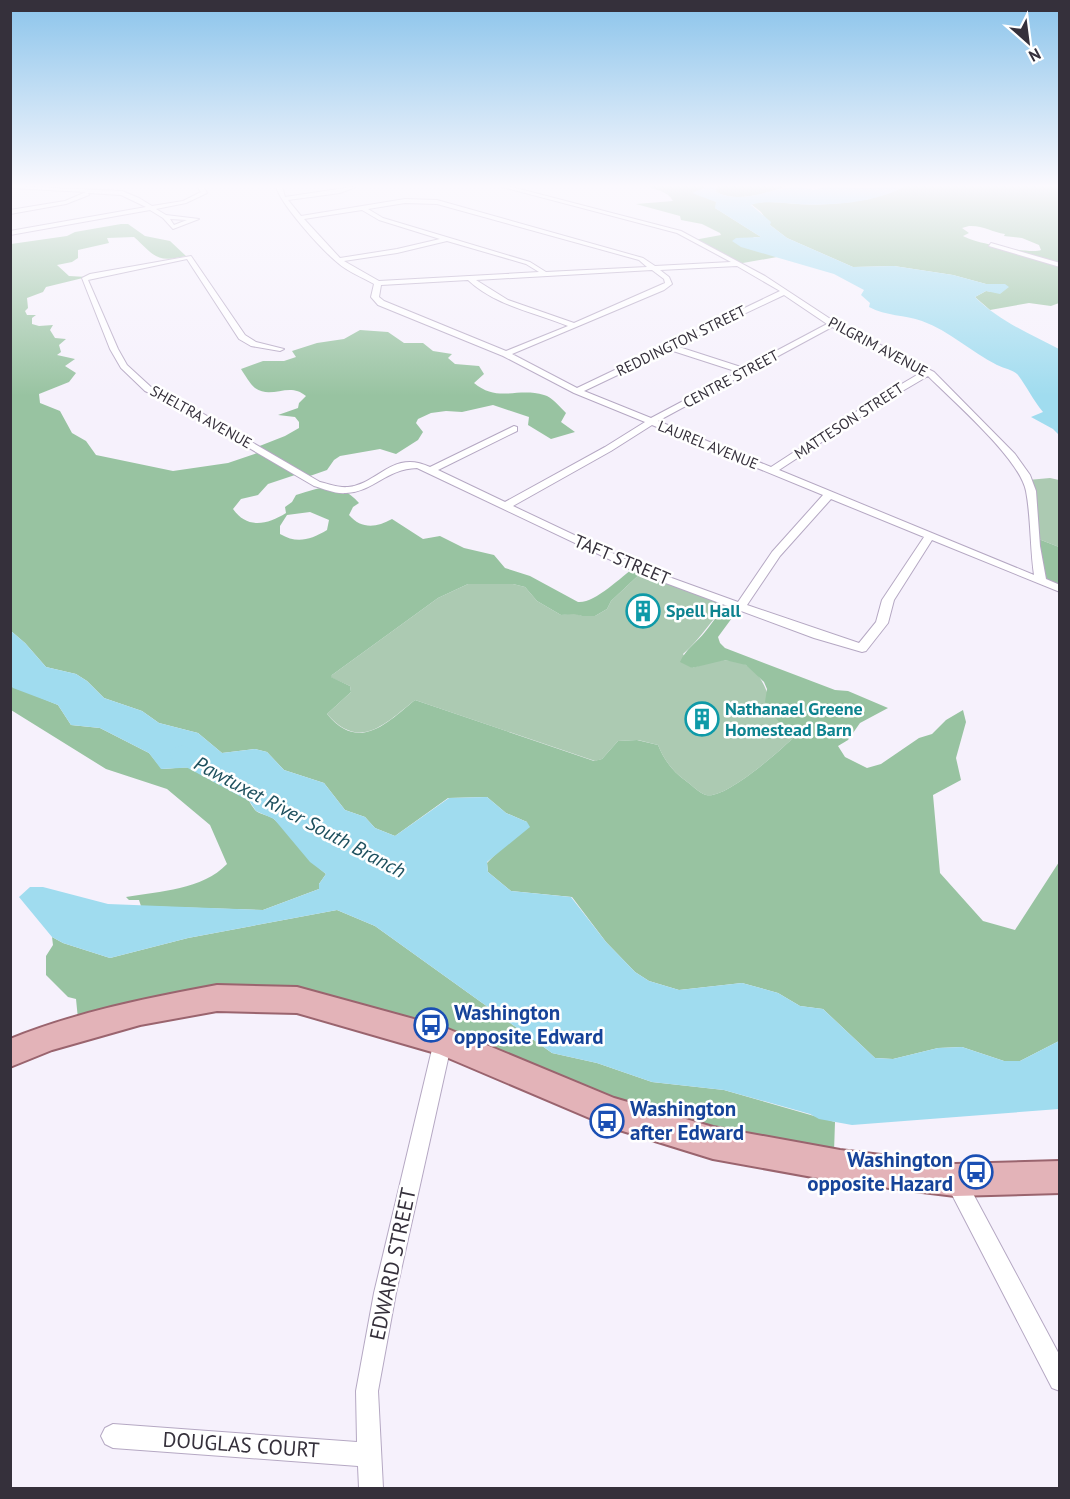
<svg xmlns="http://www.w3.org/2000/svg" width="1070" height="1499" font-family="'PT Sans',sans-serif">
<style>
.green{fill:#accab2}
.forest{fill:#98c3a1;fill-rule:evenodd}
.water{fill:#a0dcef}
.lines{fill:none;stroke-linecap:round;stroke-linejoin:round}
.river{fill:#a0dcef;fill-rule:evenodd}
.building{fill:#d3bdea}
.street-casing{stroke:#b5a8c3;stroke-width:2}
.primary-casing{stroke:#9a646e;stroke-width:4}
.street{fill:#fff;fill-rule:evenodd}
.primary{fill:#e3b3b8;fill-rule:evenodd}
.labels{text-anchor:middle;stroke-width:5;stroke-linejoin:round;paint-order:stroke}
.far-street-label{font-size:15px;fill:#35303b;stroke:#fff}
.street-label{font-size:18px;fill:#35303b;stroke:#fff}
.culture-label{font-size:18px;font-weight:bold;fill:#0d838f;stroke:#fff;text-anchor:start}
.water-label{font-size:20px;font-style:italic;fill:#1e505e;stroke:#fff}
.near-transit-label{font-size:21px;font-weight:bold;fill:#164399;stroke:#fff;text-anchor:start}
.near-street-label{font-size:21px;fill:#35303b;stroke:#fff}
</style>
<rect width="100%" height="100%" fill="#f6f1fc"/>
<path class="green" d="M1050 478 1059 480V547L1036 538 1028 480Z
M643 571 730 603C712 617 702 638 683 654L692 668C702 665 713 660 723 660 768 660 764 698 781 724 784 729 790 733 795 736 781 750 725 800 706 795 699 793 692 785 686 781 673 772 664 760 658 745L638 740 618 741 602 759 595 761 415 700C386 723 360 752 327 714L351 692 350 686 330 677 332 675 438 598 468 584H513L525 587 537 601 561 615 574 613 582 616H595L607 609 611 601Z"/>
<path class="forest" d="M644 186H709L693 193 717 202 715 208 761 237H753L769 254 777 257 737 264 694 240 721 235 720 233 702 224 681 220 680 216 636 204 673 201C668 191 654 189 644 186Z
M716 186H788C766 193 737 203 716 192L715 189 718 187Z
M904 186H1059V303L1051 306 1029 303 990 310 975 297 986 291 1001 293 1005 284H986L953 275 894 266 853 267 787 238 770 225 761 212 751 204C766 200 782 203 798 204 827 206 879 202 904 186ZM969 226C982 225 992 232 1005 234L1004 236 1022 238 1039 245 1041 250C1031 255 972 242 963 236L969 233 962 228Z
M121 224H128L145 236 170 241 186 256C156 263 156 257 134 237L107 238 109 243 78 250V258L72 262 57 265 69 276 87 277 46 287 43 292 27 298 28 308 25 311 27 315H36L32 318V324L39 326 53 325 50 330 55 338 66 339 59 345 61 352 57 355 75 359 65 366 76 373 69 382 39 394 40 403 60 411 72 433 86 441 96 455 173 471 228 463 260 452 257 447 285 436 299 428V422L295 417 278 415 298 408 299 403 306 396C289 381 272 400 255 388 250 384 245 375 241 369L263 361H284L296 357 292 351 317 343 344 339 360 330 388 332 404 343H423L433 351 452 354 448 358 455 364 479 366 484 374 474 383C498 403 517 387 544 395 552 397 560 407 566 413L561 422 575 432 551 439 528 425 529 417 493 405 462 412 446 411 431 413 418 419 416 423 423 432 418 440 396 454 380 449 340 456 334 460 327 470 307 477 298 474 268 484 258 495 241 499 233 509C247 529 267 525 286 513L285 507 292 502 296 495C323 487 337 479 359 503L353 507 349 515C361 529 376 528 392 519L423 539 440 536 464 548 494 555 505 568 530 576 578 602C594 604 621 577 635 567L643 571 611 601 607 609 595 616H582L574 614 561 615 537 601 525 587 513 584H468L438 598 332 675 331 677 350 686 351 692 327 714C359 753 387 723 415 700L594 761 602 759 618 741 637 740 658 745C664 760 673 772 686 781 692 785 699 793 706 795 725 800 781 750 795 736L781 725 765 702 767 689 764 682 746 665 725 660 692 668 680 662C685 650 697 642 705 632 714 621 719 612 730 603L740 607 718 637 720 643 725 648 835 690 848 691 888 708 860 723 848 740 838 746 845 757 867 768 881 764 919 738 932 734 946 720 963 710 966 722 956 758 961 780 933 795 940 873 983 921 1015 930 1059 862V1041L1020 1061H1004L962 1047 938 1048 893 1059 875 1058 823 1009 800 1006 778 993 742 983 679 990 649 981 635 972 606 942 572 897 511 891 488 872 487 863 527 822 506 813 487 797 448 798 395 836 375 828 365 817 345 810 324 783 284 770 267 752 255 749 222 753 198 733 159 723 142 711 104 698 87 681 76 674 46 667 25 643 11 631V244L67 236 75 232ZM310 512 329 520 327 530C310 540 297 544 280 534V526L287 515Z
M1036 538 1059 547V589L1044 583Z
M10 685 58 705 71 725 100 728 149 753 162 769C195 767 218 762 242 790 247 796 250 804 255 810 260 815 270 815 275 820 294 837 306 859 326 874L319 884V889L263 910 141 906 139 900H129L126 897C160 891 202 890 227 864L210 825 167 789 106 769 11 710Z
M337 910 375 926 552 1053 597 1063 652 1082 724 1090 835 1122 834 1152 736 1149 445 1044 260 999 79 1029 76 999 68 997 46 975V956L53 945 52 937 63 943 110 958 188 938Z"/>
<path class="water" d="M709 186 718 187 715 189 716 192C743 206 775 186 803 186L801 187 814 190 828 186 862 188 904 186C877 203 829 206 798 204 783 203 765 200 751 205L771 222 770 225 787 238 853 267 894 266 953 275 986 284H1005L1009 287 1000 294 986 291 975 297C999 321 1030 334 1059 349V435L1053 429 1031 417 1043 412C1033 400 1027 387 1018 375 1014 370 1003 368 997 365 971 352 950 331 922 321 905 315 886 316 869 307L870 303 861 295 864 290 834 274 741 247 732 241 736 238 761 237 715 208 716 202 692 193Z
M11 631 25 643 46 667 76 674 87 681 104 698 142 711 159 723 198 733 222 753 255 749 267 752 284 770 324 783 345 810 365 817 375 828 395 836 449 798 487 797 506 813 527 822 530 827 487 862 488 872 511 891 571 897 606 942 635 972 649 981 679 990 742 983 778 993 800 1006 823 1009 875 1058 893 1059 938 1048 962 1047 1004 1061H1020L1059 1041V1109L852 1125 819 1119 810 1114 724 1090 652 1082 597 1063 552 1053 375 926 337 910 188 938 110 958 63 943 52 937 19 897 30 887H43L108 904 263 910 319 889V884L326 874 310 862 274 819 256 811 242 790 226 775 217 769 198 767 161 769 149 753 100 728 71 725 58 705 13 688 10 685Z"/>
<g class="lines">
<path class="river" d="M182 745 267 787 271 794 267 801 258 804 249 801 173 760 169 754 173 748Z"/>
</g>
<path class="building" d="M640 603 657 610 647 620 629 612Z
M696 708 716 715 708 729 687 722Z"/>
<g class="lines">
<g class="street-casing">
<path id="street" d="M10 186 122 191 139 198 152 206 183 201 201 192 197 186H203L207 193 186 203 156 209 166 215 199 219 173 229 163 218 150 210 10 235V231L146 207 121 195 88 193 89 195 66 204 10 214V210L65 201 86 192 10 188ZM170 219 187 220 174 225Z
M276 186H282L285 197 358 186 340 193 288 200 301 216 405 199 437 200 643 258 655 266 731 262 677 233 499 186H508L681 231 765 276 835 322 934 372 1015 454 1030 475 1036 491 1040 546 1046 579 1060 585V592L932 540 894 600 888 623 866 651 862 652 814 638 636 572 417 468C386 469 373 492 346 493 335 494 324 489 314 486L184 410 145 391 121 368 110 349 82 278 90 274 191 256 245 335 256 342 284 349 280 351 251 346 239 339 187 259 88 280 118 349 127 365 151 387 190 406 320 482C329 484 339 488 348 487 378 484 393 449 430 467L514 426 517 427V431L438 470 505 502 605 447 645 422 574 393 503 356 378 305 371 297 374 284C362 277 348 272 338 263 322 250 280 204 276 186ZM405 203 437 204 639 260 647 267 546 272 530 262 383 218 368 209ZM362 210 379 220 440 239 397 249 340 258 304 219ZM447 241 526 264 539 272 379 281 344 261 397 253ZM737 266 780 291 577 388 512 354 664 290 672 284 669 277 660 270ZM652 270 664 279 665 283 574 323 508 300 476 280ZM468 280C496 306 534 312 568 326L506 351 384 301 379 297 381 285ZM784 295 827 324 744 368 676 346ZM832 327 922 372 871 402 771 467 658 421ZM670 350 738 372 651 418 584 391ZM928 376C953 401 1020 459 1026 491 1031 517 1030 547 1034 575L779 470 877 406ZM652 425 823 495 772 552 738 602 644 568 513 506 611 451ZM831 499 924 537 882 600 876 622 859 643 747 605 780 556Z
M991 243 1060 263V267L989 246Z
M443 1033 449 1035 452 1041 396 1293 378 1391 383 1488H359L358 1466 113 1448 105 1444 101 1436 105 1428 113 1424 357 1442 356 1391 374 1293 434 1041 437 1035Z
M955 1170 962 1173 1060 1356V1391L1052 1388 948 1187 945 1180 948 1173Z"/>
</g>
<g class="primary-casing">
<path id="primary" d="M217 985 297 987 443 1027 614 1098 713 1127 840 1150 955 1164 1060 1161V1193L955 1196 840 1182 713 1159 613 1128 439 1054 297 1013 217 1011 140 1025 52 1050 10 1067V1039C77 1012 147 998 217 985Z"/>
</g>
<use href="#street" class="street"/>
<use href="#primary" class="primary"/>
</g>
<linearGradient id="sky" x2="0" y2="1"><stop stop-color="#8bc4eb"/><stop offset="0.47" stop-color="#fbf9fe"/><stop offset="1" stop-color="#fbf9fe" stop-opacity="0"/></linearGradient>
<rect width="1070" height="396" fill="url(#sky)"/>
<defs>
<g id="building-ring" transform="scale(1.725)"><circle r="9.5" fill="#fff" stroke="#0f9aa8" stroke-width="1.5"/><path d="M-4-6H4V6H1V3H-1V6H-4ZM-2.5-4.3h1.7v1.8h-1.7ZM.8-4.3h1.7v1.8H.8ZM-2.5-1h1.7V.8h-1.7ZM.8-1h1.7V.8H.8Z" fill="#0f9aa8"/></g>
<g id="bus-ring" transform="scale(1.725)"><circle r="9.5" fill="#fff" stroke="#1a4fb4" stroke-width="1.5"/><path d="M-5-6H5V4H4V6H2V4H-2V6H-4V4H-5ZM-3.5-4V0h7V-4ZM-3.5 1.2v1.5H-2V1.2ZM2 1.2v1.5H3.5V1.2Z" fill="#1a4fb4"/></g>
</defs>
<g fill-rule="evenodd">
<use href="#building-ring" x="643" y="611"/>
<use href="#building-ring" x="702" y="719"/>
<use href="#bus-ring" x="431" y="1025"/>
<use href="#bus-ring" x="607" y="1121"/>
<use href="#bus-ring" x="976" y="1172"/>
</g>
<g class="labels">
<g class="far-street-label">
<text transform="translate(681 341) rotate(-26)" y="5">REDDINGTON STREET</text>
<text transform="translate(878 347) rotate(28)" y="5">PILGRIM AVENUE</text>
<text transform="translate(731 379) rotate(-28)" y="5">CENTRE STREET</text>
<text transform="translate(201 417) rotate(29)" y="5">SHELTRA AVENUE</text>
<text transform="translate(849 421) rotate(-33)" y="5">MATTESON STREET</text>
<text transform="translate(708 445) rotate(22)" y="5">LAUREL AVENUE</text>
</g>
<g class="street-label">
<text transform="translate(622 560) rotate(23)" y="6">TAFT STREET</text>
</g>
<g class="culture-label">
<text x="666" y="617">Spell Hall</text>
<text x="725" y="715">Nathanael Greene<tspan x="725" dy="21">Homestead Barn</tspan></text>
</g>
<g class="water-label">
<text transform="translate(300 817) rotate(28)" y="7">Pawtuxet River South Branch</text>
</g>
<g class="near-transit-label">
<text x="454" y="1020">Washington<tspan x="454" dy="24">opposite Edward</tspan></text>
<text x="630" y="1116">Washington<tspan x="630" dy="24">after Edward</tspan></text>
<text x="953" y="1167" text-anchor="end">Washington<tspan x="953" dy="24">opposite Hazard</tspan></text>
</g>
<g class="near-street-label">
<text transform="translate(393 1264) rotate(-78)" y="7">EDWARD STREET</text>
<text transform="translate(241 1445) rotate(4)" y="7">DOUGLAS COURT</text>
</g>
</g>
<rect width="1070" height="1499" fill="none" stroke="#35303b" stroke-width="24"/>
<g transform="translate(1028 42) rotate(152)" stroke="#ffffff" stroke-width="4.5" paint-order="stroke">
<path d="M0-4.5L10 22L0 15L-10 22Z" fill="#35303b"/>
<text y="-9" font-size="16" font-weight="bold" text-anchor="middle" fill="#35303b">N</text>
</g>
</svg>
